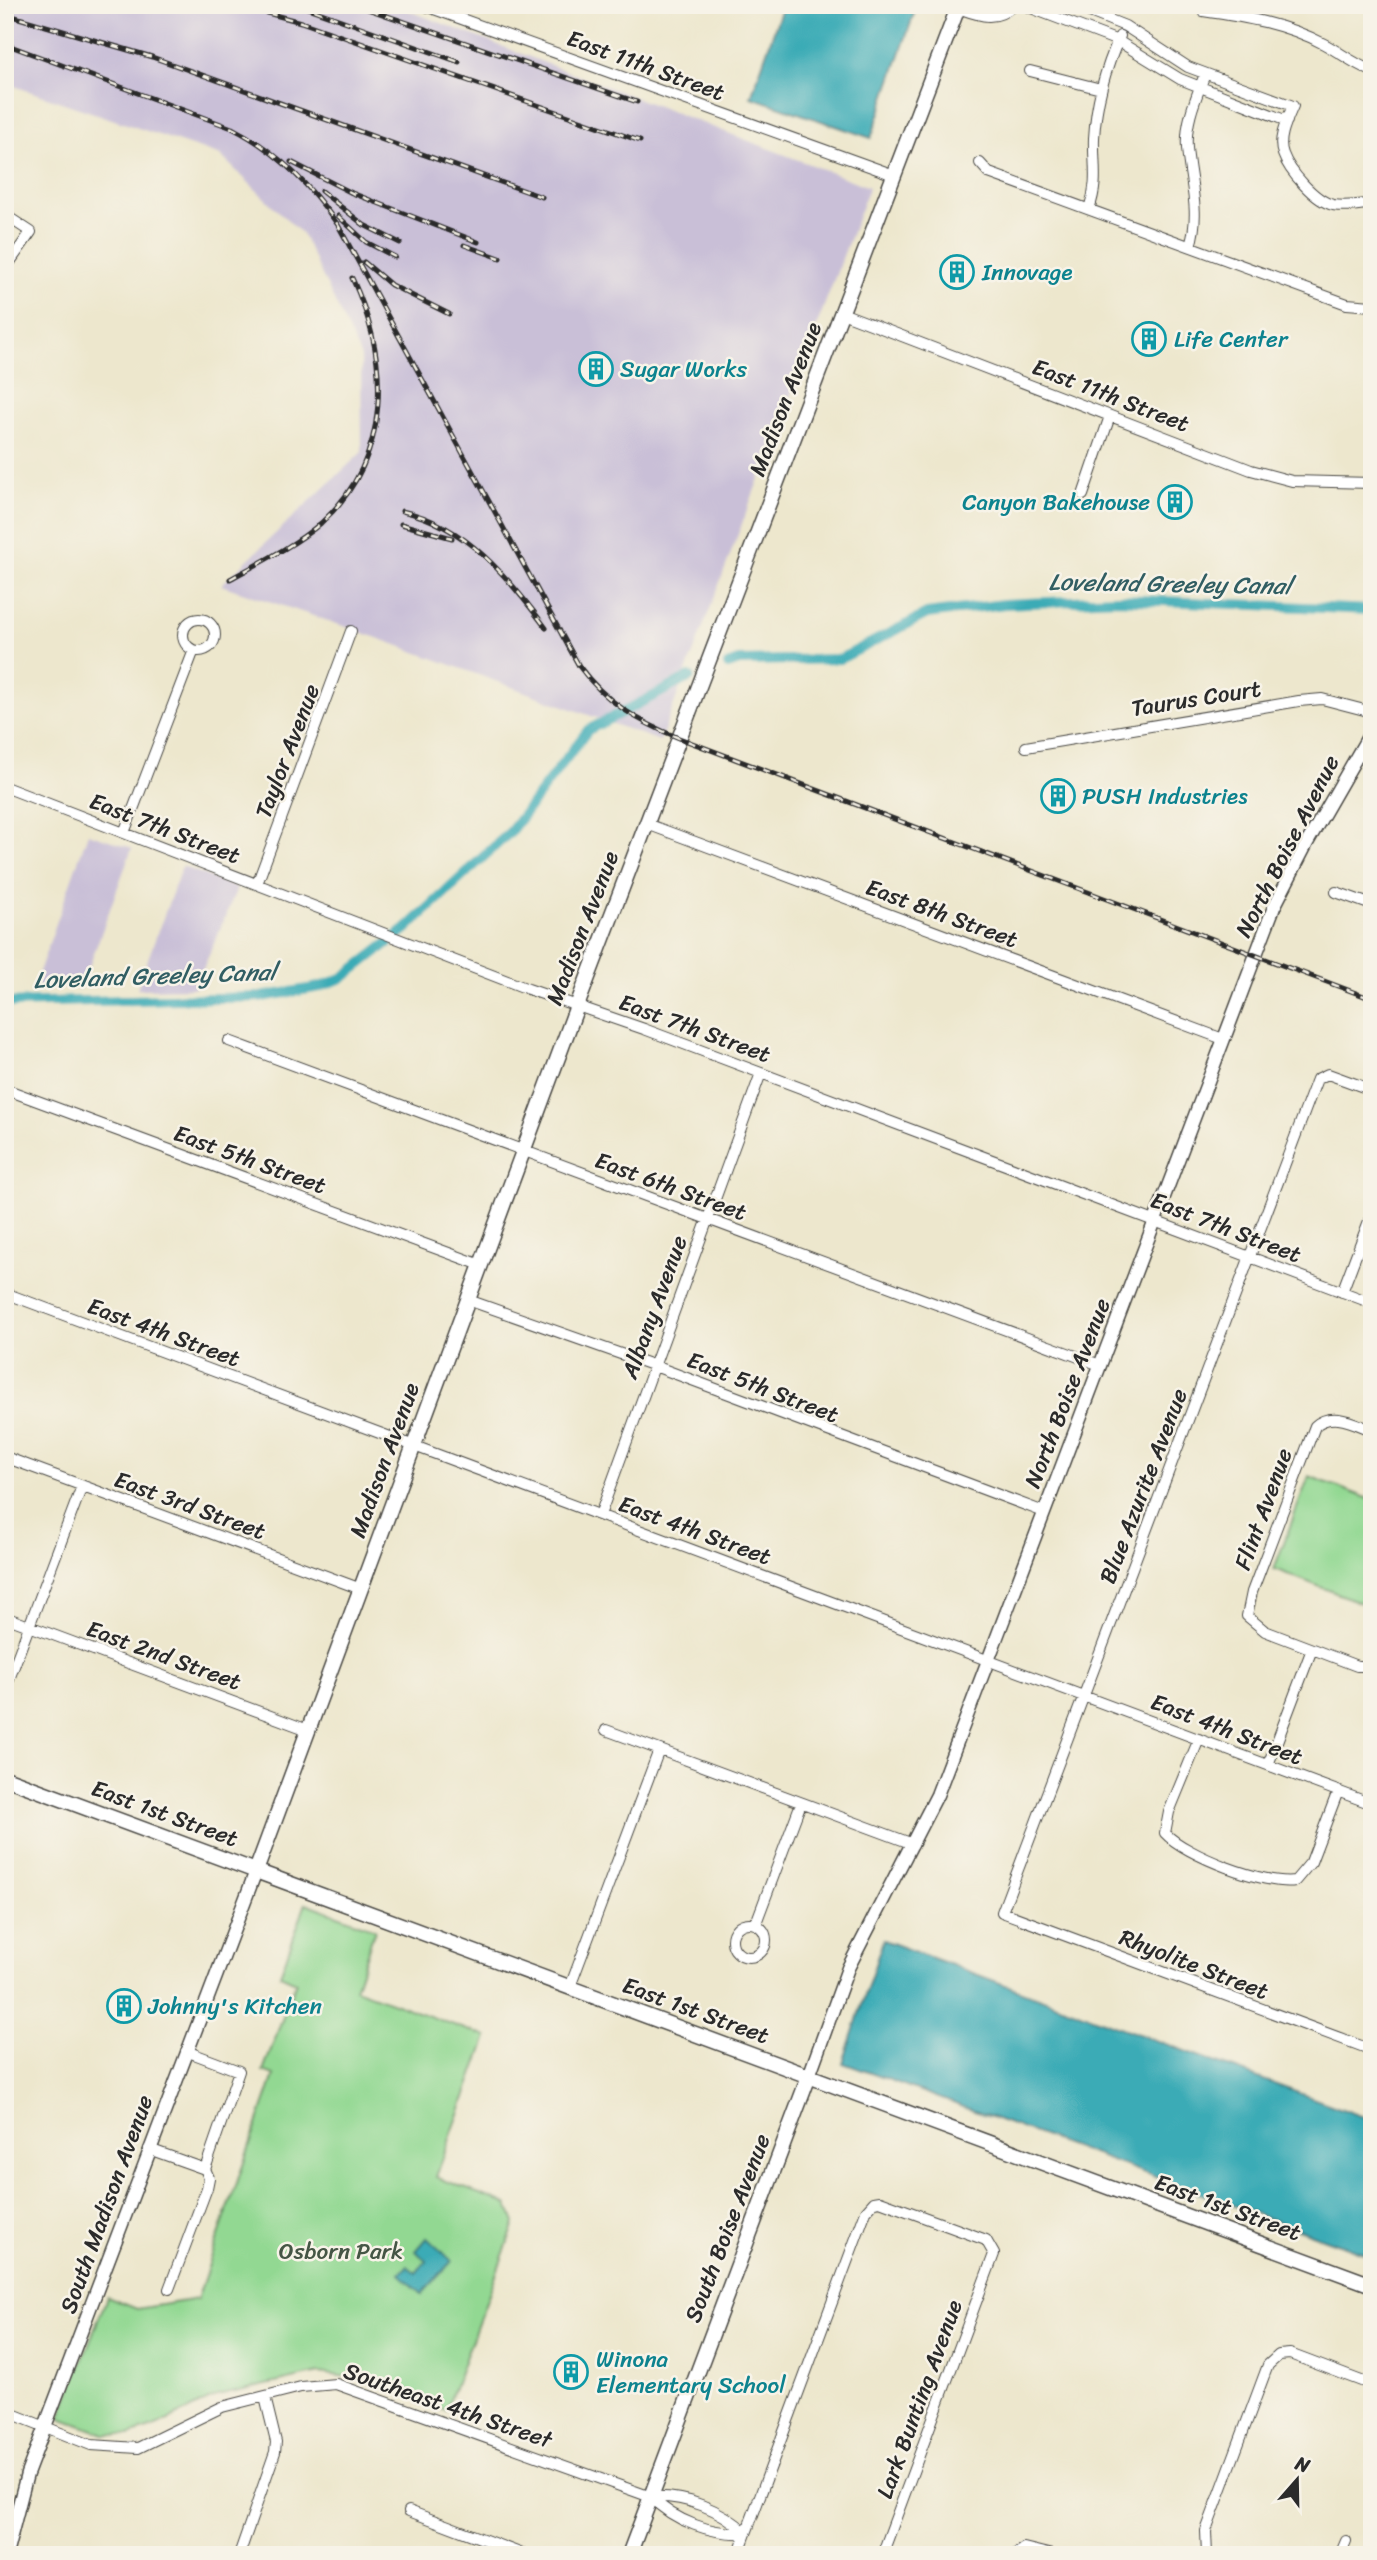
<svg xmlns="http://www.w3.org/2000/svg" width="1377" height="2560" font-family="Sriracha,sans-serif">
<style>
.industrial{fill:#c9bfd7}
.green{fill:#92d892;stroke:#5e825e;stroke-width:2}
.water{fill:#3babb6;stroke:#336b70;stroke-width:2}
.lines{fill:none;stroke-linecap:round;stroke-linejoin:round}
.canal{stroke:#3babb6;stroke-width:10}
.minor-casing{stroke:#484743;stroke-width:12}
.tertiary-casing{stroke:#484743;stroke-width:15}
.secondary-casing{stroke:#484743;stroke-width:17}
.minor{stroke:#fff;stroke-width:10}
.tertiary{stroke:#fff;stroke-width:12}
.secondary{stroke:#fff;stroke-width:14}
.rail-casing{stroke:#2b2b2b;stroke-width:5}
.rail{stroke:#f7f3e8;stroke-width:2.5;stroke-dasharray:8;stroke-linecap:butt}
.labels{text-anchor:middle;stroke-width:5;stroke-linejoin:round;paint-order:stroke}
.street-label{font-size:23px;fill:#2b2b2b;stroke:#f7f3e8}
.culture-label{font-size:23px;fill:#0d838f;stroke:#f7f3e8;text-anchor:start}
.park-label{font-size:23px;fill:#455645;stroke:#f7f3e8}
.water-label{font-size:24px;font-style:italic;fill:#315e63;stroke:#f7f3e8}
</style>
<rect width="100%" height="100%" fill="#f7f3e8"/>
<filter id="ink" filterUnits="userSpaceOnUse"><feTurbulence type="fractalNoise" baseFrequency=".0143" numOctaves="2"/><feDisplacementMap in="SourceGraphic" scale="14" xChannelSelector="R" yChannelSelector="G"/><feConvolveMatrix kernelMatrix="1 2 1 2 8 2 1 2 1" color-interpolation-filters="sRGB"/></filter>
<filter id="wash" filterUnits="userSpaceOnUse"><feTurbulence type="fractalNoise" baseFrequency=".00686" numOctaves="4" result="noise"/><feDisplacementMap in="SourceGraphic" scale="28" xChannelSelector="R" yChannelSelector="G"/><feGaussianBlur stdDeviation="1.57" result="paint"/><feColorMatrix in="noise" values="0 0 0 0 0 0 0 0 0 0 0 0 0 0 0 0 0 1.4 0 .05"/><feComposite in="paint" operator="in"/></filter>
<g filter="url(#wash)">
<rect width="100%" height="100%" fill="#ede7cd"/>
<path class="industrial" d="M5 5H394L869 187 660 741 358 631 221 585 362 452 361 357 303 235 221 156 5 83Z
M88 833 132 848 81 989 34 986Z
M182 866 237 888 195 988 137 989Z"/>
<path class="green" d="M1309 1476 1372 1500V1607L1274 1569Z
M306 1903 375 1929 355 1989 487 2037 436 2177 508 2205 515 2223 446 2410 362 2379 319 2373 217 2396 154 2427 129 2435 104 2434 60 2418 107 2297 137 2309 197 2299 274 2075 263 2071 296 1982 280 1975Z"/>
<path class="water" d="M783 5H917L871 138 751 97Z
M883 1940 1372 2120 1369 2255 843 2063Z
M427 2238 452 2261 422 2294 400 2274 407 2266 416 2273 426 2261 416 2251Z"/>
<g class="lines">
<path class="canal" d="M728 665 739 661 840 659 927 614 1004 604 1117 599 1372 610
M5 1003 261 997 320 987 344 977 406 929 510 832 588 730 690 677"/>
</g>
</g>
<g filter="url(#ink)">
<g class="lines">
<g class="minor-casing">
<path id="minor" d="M423 5 894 175
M1023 5 1118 41 1180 79 1287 121
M1072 5 1125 26 1188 67 1293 106C1287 120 1277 139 1283 154 1289 171 1315 201 1333 205 1345 207 1360 205 1372 203
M958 8C978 15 996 23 1013 5
M1203 11C1245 17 1287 24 1324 44 1341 53 1354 64 1372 71
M1030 71 1101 89
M980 163 989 173 1347 304 1372 306
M1089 209C1099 181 1093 165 1094 138 1096 102 1105 69 1120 36
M5 215 31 232 5 269
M1190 246C1201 212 1190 183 1187 148 1185 122 1196 98 1205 74
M842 313 1251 470 1292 481 1372 483
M1083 495 1110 416
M183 635a16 16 0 1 1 32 0a16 16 0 1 1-32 0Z
M1026 747 1299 701 1322 699 1372 712
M5 787 528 989 644 1029 1372 1303
M647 824 1223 1039
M124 833 194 650
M257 884 351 631
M1336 892 1372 905
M229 1041 1100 1365
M5 1089 481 1265
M1372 1090 1328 1074 1317 1079 1002 1912 1372 2050
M1342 1292 1372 1213
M5 1293 1372 1804
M468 1300 652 1365 1044 1512
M1372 1430C1353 1423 1332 1411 1315 1426L1252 1592 1247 1616 1265 1631 1357 1666H1372
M5 1457 361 1589
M600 1515 761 1073
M5 1617 308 1730
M5 1690 82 1486
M606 1730 913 1844
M1199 1739 1169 1812 1165 1833C1185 1855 1266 1886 1295 1881L1311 1862 1338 1791
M1268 1765 1312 1649
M732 1940a17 17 0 1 1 34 0a17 17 0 1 1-34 0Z
M756 1923 801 1803
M570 1987 659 1750
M186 2051 239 2071 205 2169
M149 2149 205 2169
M169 2289 207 2188 209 2178 205 2169
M5 2411 91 2445 138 2448 222 2407 301 2387 336 2384 651 2497C684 2495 722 2509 746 2533
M651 2497C674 2521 712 2535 746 2533
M409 2511 525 2555
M239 2555 275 2452 276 2442 265 2397
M738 2555 866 2211 874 2202 880 2201 986 2240 994 2254 882 2555
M1014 2555 1024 2548 1052 2555
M1207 2555 1206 2531 1268 2365 1279 2355 1290 2354 1372 2385
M1340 2555 1346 2541"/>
</g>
<g class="tertiary-casing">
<path id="tertiary" d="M809 2076 848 1968 937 1795 1274 907 1307 843 1372 730
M6 2555 27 2474 256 1871"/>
</g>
<g class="secondary-casing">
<path id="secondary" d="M5 1778 1372 2285
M256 1871 577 1006 959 5
M629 2555 809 2076"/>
</g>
<use href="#minor" class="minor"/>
<use href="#tertiary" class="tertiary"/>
<use href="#secondary" class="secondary"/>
<g class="rail-casing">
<path id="rail" d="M237 5 301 22 640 141
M299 5 459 62
M356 5 637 102
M5 14 152 57 542 197
M5 44 232 128C276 150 310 185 338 225L579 666C605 702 639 722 679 738L1372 999
M291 162 352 193 478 242
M321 191 364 225 400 243
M338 216 366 242 395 257
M464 245 500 258
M364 262 391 285 449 314
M402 511C466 525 509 578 546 628
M401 524 452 538
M230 579C261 562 294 546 321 523 393 458 390 359 352 278"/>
</g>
<use href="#rail" class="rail"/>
</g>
</g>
<defs>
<g id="building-ring" transform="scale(1.75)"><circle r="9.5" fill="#f7f3e8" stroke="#0f9aa8" stroke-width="1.5"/><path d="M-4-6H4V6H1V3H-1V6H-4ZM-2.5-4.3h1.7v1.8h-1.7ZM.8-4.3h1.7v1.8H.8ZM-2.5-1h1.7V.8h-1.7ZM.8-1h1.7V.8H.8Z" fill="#0f9aa8"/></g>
</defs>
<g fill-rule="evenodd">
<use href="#building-ring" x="957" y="272"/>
<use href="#building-ring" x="1149" y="339"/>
<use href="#building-ring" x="596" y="369"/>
<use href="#building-ring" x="1175" y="502"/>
<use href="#building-ring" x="1058" y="796"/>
<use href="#building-ring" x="124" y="2006"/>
<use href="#building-ring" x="571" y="2372"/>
</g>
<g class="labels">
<g class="street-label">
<text transform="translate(646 65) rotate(20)" y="8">East 11th Street</text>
<text transform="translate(1111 395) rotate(21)" y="8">East 11th Street</text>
<text transform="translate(785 399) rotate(-69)" y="8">Madison Avenue</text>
<text transform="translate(1196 698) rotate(-9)" y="8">Taurus Court</text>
<text transform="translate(287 751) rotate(-69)" y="8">Taylor Avenue</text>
<text transform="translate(165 828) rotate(21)" y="8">East 7th Street</text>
<text transform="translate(1287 846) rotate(-63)" y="8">North Boise Avenue</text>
<text transform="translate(942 913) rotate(20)" y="8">East 8th Street</text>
<text transform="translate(582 928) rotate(-69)" y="8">Madison Avenue</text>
<text transform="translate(695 1028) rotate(20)" y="8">East 7th Street</text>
<text transform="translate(250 1159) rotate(20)" y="8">East 5th Street</text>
<text transform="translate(671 1186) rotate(20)" y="8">East 6th Street</text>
<text transform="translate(1226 1227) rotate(21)" y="8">East 7th Street</text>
<text transform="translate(654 1307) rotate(-70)" y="8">Albany Avenue</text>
<text transform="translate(164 1332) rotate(20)" y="8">East 4th Street</text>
<text transform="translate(763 1387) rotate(21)" y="8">East 5th Street</text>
<text transform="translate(1067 1393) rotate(-69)" y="8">North Boise Avenue</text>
<text transform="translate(384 1460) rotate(-70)" y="8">Madison Avenue</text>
<text transform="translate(1143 1486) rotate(-69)" y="8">Blue Azurite Avenue</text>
<text transform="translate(190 1505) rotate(20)" y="8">East 3rd Street</text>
<text transform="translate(1263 1509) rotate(-70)" y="8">Flint Avenue</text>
<text transform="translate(695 1530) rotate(20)" y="8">East 4th Street</text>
<text transform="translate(164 1655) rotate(20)" y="8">East 2nd Street</text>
<text transform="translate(1227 1729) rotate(21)" y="8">East 4th Street</text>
<text transform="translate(165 1813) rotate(20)" y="8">East 1st Street</text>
<text transform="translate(1194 1964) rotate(21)" y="8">Rhyolite Street</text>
<text transform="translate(696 2010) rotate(20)" y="8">East 1st Street</text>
<text transform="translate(106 2204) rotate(-70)" y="8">South Madison Avenue</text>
<text transform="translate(1228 2207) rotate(20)" y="8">East 1st Street</text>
<text transform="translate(727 2228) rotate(-69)" y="8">South Boise Avenue</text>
<text transform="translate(919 2399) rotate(-70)" y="8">Lark Bunting Avenue</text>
<text transform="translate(448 2405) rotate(19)" y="8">Southeast 4th Street</text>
</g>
<g class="culture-label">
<text x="982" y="280">Innovage</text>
<text x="1174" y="347">Life Center</text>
<text x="620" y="377">Sugar Works</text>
<text x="1150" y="510" text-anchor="end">Canyon Bakehouse</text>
<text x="1082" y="804">PUSH Industries</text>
<text x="148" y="2014">Johnny's Kitchen</text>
<text x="596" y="2367">Winona<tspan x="596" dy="26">Elementary School</tspan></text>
</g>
<g class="park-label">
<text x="341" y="2259">Osborn Park</text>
</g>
<g class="water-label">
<text transform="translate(1170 584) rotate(1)" y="8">Loveland Greeley Canal</text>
<text transform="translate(155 976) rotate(-2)" y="8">Loveland Greeley Canal</text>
</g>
</g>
<rect width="1377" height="2560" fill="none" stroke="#f7f3e8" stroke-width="28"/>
<g transform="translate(1297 2480) rotate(20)" stroke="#f7f3e8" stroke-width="5" paint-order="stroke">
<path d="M0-5L12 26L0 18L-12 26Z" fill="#2b2b2b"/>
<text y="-10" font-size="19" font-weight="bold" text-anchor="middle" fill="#2b2b2b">N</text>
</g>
</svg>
